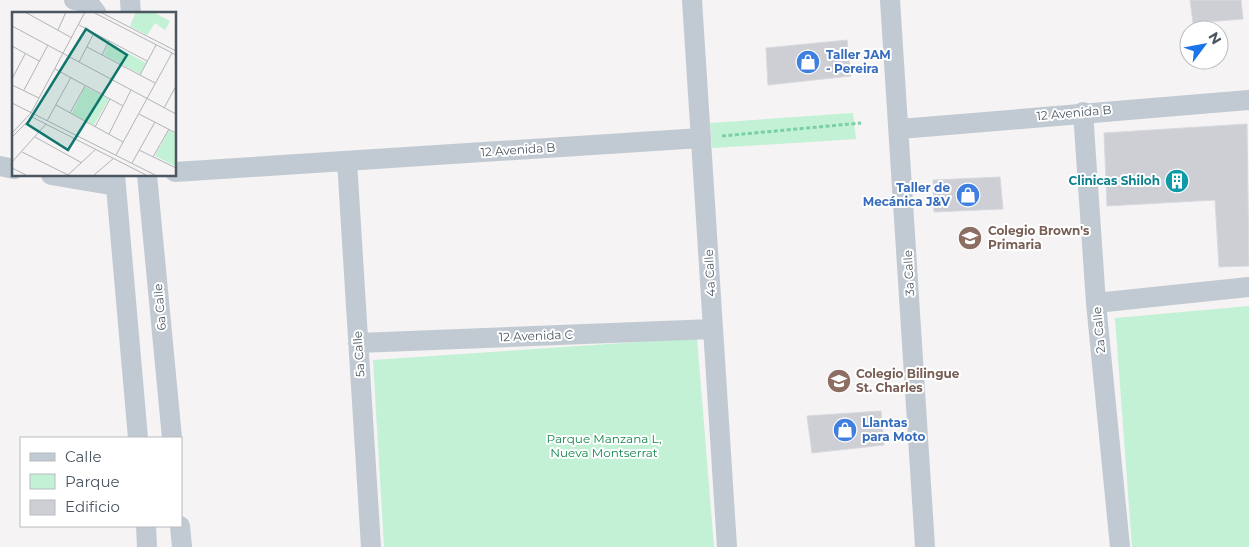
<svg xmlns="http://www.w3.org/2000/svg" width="1249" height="547" font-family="Montserrat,sans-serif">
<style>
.green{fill:#c3f1d5}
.building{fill:#cdcfd5;stroke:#d7d9de}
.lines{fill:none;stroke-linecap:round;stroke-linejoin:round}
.path{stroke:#7ad0a6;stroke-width:3;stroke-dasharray:4 2.5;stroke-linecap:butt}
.minor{stroke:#c1cad2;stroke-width:20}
.labels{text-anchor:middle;stroke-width:4;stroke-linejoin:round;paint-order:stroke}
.shop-label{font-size:12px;font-weight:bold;fill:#366cbe;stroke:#fff;text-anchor:start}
.street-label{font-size:12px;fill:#4a5661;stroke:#fff}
.culture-label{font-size:12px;font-weight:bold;fill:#0d838f;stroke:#fff;text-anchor:end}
.education-label{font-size:12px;font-weight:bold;fill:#785e54;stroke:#fff;text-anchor:start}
.park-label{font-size:12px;fill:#17864f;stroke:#fff}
.inset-road{fill:none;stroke:#b1b4b9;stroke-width:1}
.view{fill:#0f766e;fill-opacity:0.15;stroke:#0f766e;stroke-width:2.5}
.inset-edge{fill:none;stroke:#4a5661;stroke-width:2.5}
</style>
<rect width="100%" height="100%" fill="#f5f3f3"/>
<path class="green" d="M853 113 856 139 712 148 710 123Z
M1249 306V547H1132L1115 318Z
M697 338 714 547H384L373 360Z"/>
<path class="building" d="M1190 0H1241L1243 19 1193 23Z
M847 40 851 76 768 85 766 48Z
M1247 124 1249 266 1219 267 1215 200 1107 206 1104 133Z
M1000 177 1003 209 934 212 933 180Z
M881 411 884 445 812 453 807 416Z"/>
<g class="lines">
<path class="path" d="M722 136 861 123"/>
<path class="minor" d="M74 0 89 3 97 14
M130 0 131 14
M692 0 727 547
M890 0 925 547
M1083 112 1096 303 1120 547
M900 129 1249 100
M347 161 371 547
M0 166 14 169
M175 172 701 138
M51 175 116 186
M115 175 138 438
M147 175 172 438
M1096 303 1249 287
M358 343 713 329
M146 526 147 547
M180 526 182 547"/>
</g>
<defs>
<g id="shop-disc" transform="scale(1.25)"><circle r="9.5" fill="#3f7fe0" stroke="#fff"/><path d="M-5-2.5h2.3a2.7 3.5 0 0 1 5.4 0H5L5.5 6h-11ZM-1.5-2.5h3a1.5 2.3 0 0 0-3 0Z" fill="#fff"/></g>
<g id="building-disc" transform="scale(1.25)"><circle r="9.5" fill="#0f9aa8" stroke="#fff"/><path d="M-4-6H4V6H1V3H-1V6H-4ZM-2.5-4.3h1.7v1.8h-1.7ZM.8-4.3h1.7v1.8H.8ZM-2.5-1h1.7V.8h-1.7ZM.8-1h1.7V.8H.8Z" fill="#fff"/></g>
<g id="school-disc" transform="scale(1.25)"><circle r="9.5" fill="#8d6e63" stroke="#fff"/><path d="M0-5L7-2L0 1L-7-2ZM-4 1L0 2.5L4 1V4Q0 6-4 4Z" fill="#fff"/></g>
</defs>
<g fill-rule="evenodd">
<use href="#shop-disc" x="808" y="62"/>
<use href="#building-disc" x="1177" y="181"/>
<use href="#shop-disc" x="968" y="195"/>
<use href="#school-disc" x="970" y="238"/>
<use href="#school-disc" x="839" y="381"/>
<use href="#shop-disc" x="845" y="430"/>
</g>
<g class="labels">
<g class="shop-label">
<text x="826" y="59">Taller JAM<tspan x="826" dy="14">- Pereira</tspan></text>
<text x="950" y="192" text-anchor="end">Taller de<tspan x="950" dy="14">Mecánica J&amp;V</tspan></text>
<text x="862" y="427">Llantas<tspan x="862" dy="14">para Moto</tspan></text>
</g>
<g class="street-label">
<text transform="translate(1074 113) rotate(-5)" y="4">12 Avenida B</text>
<text transform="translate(518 150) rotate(-4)" y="4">12 Avenida B</text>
<text transform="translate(710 273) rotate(-93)" y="4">4a Calle</text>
<text transform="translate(909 273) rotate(-93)" y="4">3a Calle</text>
<text transform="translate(160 307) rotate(-95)" y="4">6a Calle</text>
<text transform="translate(1099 330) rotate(-95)" y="4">2a Calle</text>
<text transform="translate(536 336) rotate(-2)" y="4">12 Avenida C</text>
<text transform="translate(359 354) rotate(-94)" y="4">5a Calle</text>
</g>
<g class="culture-label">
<text x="1160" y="185">Clinicas Shiloh</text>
</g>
<g class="education-label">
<text x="988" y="235">Colegio Brown's<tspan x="988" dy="14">Primaria</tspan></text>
<text x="856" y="378">Colegio Bilingue<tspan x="856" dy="14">St. Charles</tspan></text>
</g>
<g class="park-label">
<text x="604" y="443">Parque Manzana L,<tspan x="604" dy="14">Nueva Montserrat</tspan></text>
</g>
</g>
<g transform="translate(12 12)">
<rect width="164" height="164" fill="#f5f3f3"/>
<path d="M124 0H141L158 9 153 18 143 11 135 23 118 14ZM97 31 134 51 128 62 92 43ZM73 75 97 87 82 113 60 101ZM157 118 164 122 163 154 143 144Z" fill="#c3f1d5"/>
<path class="inset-road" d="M13 0 60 26M81 0 164 43M88 0 164 39M67 13 135 49M0 14 164 102M46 18 54 0M0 34 27 49M75 35 143 71M90 43 97 29M67 50 82 21M43 57 111 94M128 63 144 33M0 67 13 42M0 73 27 86M12 78 36 33M0 91 143 163M44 93 111 130M152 96 164 74M58 101 73 74M127 102 164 121M35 109 59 65M83 115 98 87M0 121 19 101 73 0M97 122 119 78M0 125 20 105 134 163M23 125 70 151M127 138 164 156M10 140 56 163M104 143 160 41M141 145 157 117M0 150 34 112M120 151 143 110M0 156 14 163M56 163 84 137M82 163 102 146"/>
<path class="view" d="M74 17 115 43 56 138 15 112Z"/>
<rect width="164" height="164" class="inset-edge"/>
</g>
<rect x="20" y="437" width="162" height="90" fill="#ffffff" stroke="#b7bbc0"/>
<rect x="30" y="453" width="25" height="8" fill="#c1cad2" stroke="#b7bbc0"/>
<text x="65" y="462" font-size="15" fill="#4a5661">Calle</text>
<rect x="30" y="474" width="25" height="15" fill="#c3f1d5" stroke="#b7bbc0"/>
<text x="65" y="487" font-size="15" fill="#4a5661">Parque</text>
<rect x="30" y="500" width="25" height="15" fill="#cdcfd5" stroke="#b7bbc0"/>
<text x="65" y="512" font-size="15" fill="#4a5661">Edificio</text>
<g transform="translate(1204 45) rotate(58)"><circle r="24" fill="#ffffff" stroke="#b7bbc0"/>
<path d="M0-4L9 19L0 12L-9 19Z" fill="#1a73e8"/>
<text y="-8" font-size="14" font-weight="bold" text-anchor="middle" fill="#4a5661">N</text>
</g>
</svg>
